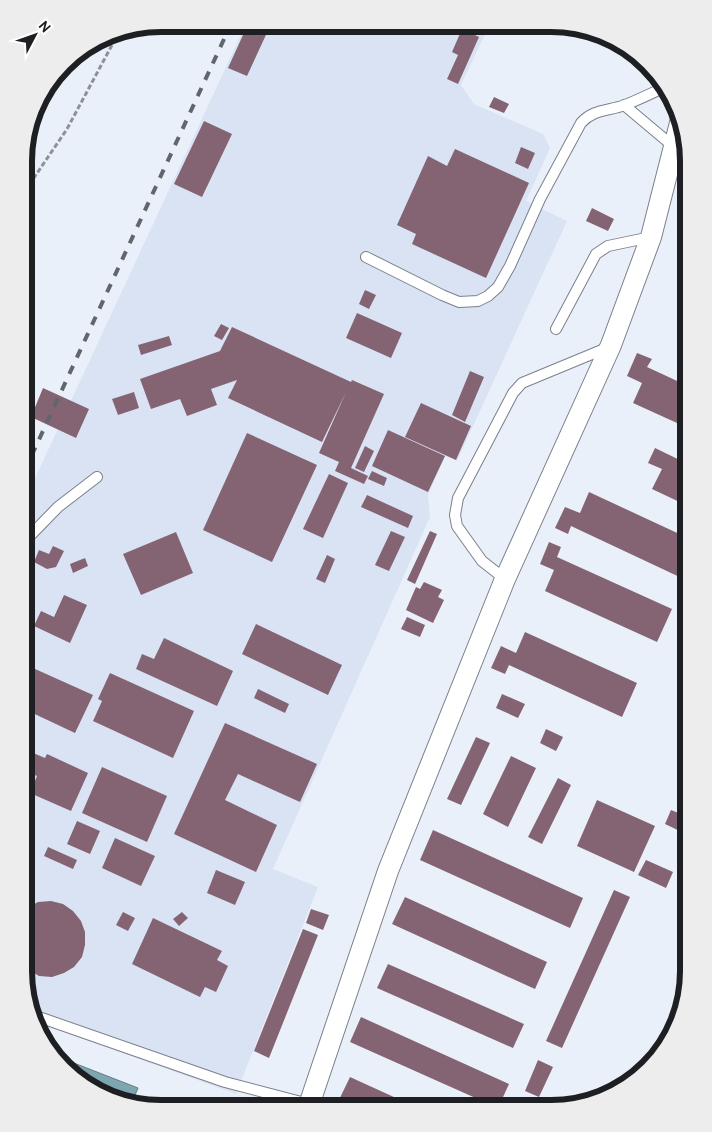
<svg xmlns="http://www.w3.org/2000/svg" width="712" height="1132" font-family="Overpass,sans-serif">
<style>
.built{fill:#dae3f4}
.water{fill:#7ea6b1;stroke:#617e86}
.building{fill:#846472}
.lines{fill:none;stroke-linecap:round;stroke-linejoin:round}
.lane-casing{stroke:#7b808a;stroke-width:12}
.street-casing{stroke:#7b808a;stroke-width:22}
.path{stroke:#8d9199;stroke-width:3;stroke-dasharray:5 2.5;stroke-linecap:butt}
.lane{stroke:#fff;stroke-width:10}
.street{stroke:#fff;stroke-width:20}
.rail{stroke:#62666c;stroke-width:4;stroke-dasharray:9 9;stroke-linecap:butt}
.rim{fill:none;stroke:#1d1f23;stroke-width:6}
</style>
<rect width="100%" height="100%" fill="#eaf0fa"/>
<path class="built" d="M246 24 489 26 461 85 474 104 543 134 550 148 526 201 567 221 457 461 445 456 428 495 430 517 273 869 318 887 236 1094 34 1021 24 970V502Z"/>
<path class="water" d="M61 1058 138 1088 132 1102 78 1080Z"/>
<path class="building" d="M248 24H271L247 76 228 68Z
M462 29 479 37 458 84 447 79 458 55 452 52Z
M494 97 509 104 504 113 489 107Z
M204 121 232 134 202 197 174 184Z
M521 147 535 153 528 169 515 163Z
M455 149 529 183 486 278 412 244 416 234 397 225 428 156 447 166Z
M592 208 614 219 608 231 586 221Z
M365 290 376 295 369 309 359 304Z
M357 313 402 333 391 358 346 338Z
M221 324 229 328 222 340 214 336Z
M232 327 351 382 352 380 384 394 351 468 368 476 364 484 335 471 339 462 319 453 346 392 322 442 228 398 237 380 211 389 217 405 187 416 180 399 151 409 140 379 220 351Z
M169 336 172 345 141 355 138 345Z
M637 353 652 359 647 367 688 386V428L633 403 642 383 627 376Z
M470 371 484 377 465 422 452 415Z
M43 388 89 409 76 438 31 417Z
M134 392 139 408 118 415 112 399Z
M421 403 471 426 456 460 405 437Z
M388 430 445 456 428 492 372 466Z
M247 433 317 465 272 562 203 530Z
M365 446 374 451 364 472 355 468Z
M655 448 688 464V506L652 489 662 469 648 463Z
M372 471 387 478 384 486 368 479Z
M329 474 348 483 323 538 303 529Z
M589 492 688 538V575L686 580 571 526 568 534 555 528 565 507 580 513Z
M367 495 413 516 408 528 361 507Z
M391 531 405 537 389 571 375 565Z
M430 531 437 534 415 584 407 580Z
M176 532 193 573 141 595 123 554Z
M549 542 561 547 557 557 672 609 657 642 545 591 554 570 540 564Z
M53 546 64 551 56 567 47 569 34 562 39 550 49 554Z
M327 555 335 559 325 583 316 579Z
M85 558 88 566 73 573 70 564Z
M424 582 442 590 438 597 444 600 433 623 406 610 416 587 420 589Z
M64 595 87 605 70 643 34 626 41 611 54 617Z
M407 617 425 625 420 637 401 629Z
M256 624 342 665 328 695 242 654Z
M525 632 637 683 622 717 509 665 505 674 491 668 501 646 516 653Z
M164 638 233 671 217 706 136 669 142 654 154 659Z
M24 664 93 695 75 733 24 709Z
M110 673 194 711 173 758 93 721 102 701 98 699Z
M258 689 289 704 285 713 254 698Z
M502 694 525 704 518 718 496 708Z
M225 723 317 764 300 802 238 774 225 800 277 825 256 872 174 834Z
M546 729 563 737 556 751 540 743Z
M476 737 490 743 461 805 447 799Z
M24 749 45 758 47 754 88 773 71 811 30 793 37 776 24 770Z
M511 756 536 768 508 827 483 814Z
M102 767 167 796 147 842 82 813Z
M558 778 571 785 542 844 528 837Z
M597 800 655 826 634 872 577 846Z
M671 810 688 817V829L686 834 665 824Z
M77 821 100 831 90 854 67 844Z
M433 830 583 898 570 928 420 860Z
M115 838 155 856 141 886 102 868Z
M48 847 77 860 73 869 44 856Z
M646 860 673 872 666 888 638 875Z
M216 870 245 882 235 905 207 893Z
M614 890 630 897 562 1048 546 1041Z
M405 897 547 962 535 989 392 924Z
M51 901 63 904 73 911 81 921 85 932V945L82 957 74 967 64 973 52 977 39 976 24 967V910L38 902Z
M311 909 329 915 323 930 306 923Z
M123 912 135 918 128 931 116 925Z
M182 912 188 918 179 926 173 919Z
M153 918 222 951 217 960 228 966 216 992 205 987 200 997 132 964Z
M303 929 318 935 269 1058 254 1051Z
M388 964 524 1024 513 1048 377 988Z
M361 1017 509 1084 498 1108 350 1042Z
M538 1060 553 1067 539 1097 525 1091Z
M350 1077 418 1108H344L337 1104Z"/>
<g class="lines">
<g class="lane-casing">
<path id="lane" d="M624 105 674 147
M366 257 442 295 459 302 478 301 488 296 498 287 510 266 540 199 581 123C593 109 609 111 625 105 638 100 650 94 663 88
M556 329 596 254 608 246 651 237
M24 542 58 507 97 477
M505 579 482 561 457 526 455 515 458 498 513 393 522 383 609 347
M33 1015 225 1082 309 1104"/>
</g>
<g class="street-casing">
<path id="street" d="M308 1108 388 871 505 579 611 345 651 237 680 123"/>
</g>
<path class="path" d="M25 191 67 129 119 32"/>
<use href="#lane" class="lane"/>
<use href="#street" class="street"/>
<path class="rail" d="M24 472 231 24"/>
</g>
<path d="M0 0H712V1132H0ZM161 32H551A129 129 0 0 1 680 161V971A129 129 0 0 1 551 1100H161A129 129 0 0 1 32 971V161A129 129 0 0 1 161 32Z" fill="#ededed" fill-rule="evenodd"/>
<path class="rim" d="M161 32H551A129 129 0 0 1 680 161V971A129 129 0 0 1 551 1100H161A129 129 0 0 1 32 971V161A129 129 0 0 1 161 32Z"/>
<g transform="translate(35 35) rotate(49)" stroke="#ffffff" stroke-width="4" paint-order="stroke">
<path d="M0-4L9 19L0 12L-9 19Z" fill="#1d1f23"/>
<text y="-8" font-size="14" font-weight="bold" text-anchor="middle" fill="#1d1f23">N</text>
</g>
</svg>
